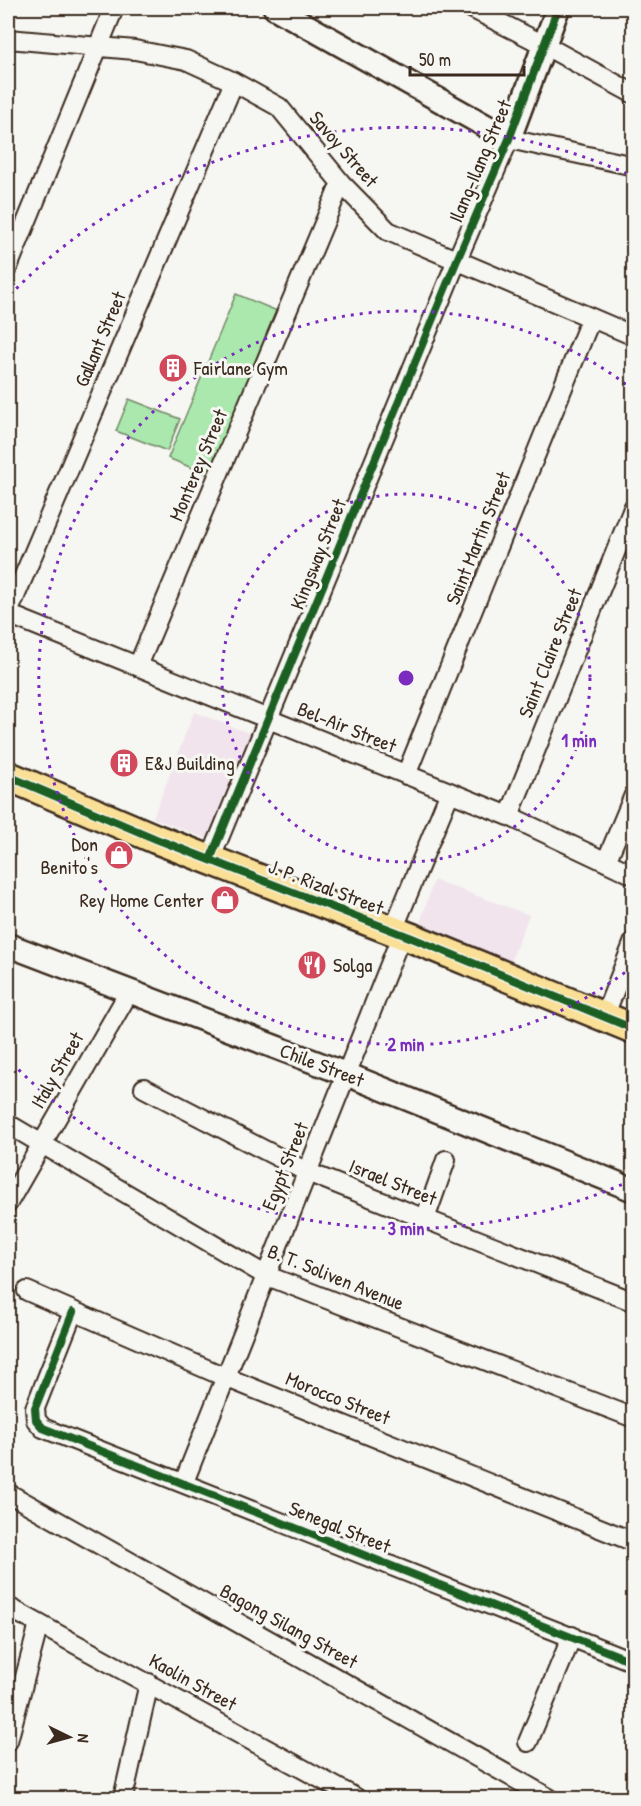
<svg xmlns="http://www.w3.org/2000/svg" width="641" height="1806" font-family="'Patrick Hand',sans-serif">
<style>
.built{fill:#f1e4ed}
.green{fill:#abe8ae;stroke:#738966;stroke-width:1.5}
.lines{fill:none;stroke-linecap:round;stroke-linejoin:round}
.minor-casing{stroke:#3b2a1e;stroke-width:22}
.tertiary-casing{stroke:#3b2a1e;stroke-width:27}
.primary-casing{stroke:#3b2a1e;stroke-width:33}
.minor{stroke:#f6f6f2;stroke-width:18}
.tertiary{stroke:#f6f6f2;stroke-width:22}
.primary{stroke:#fadf96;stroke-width:28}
.cycleway-casing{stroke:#f6f6f2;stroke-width:11}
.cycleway{stroke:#1b5e20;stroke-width:8}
.ring{fill:none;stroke:#7b2cbf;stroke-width:3;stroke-dasharray:3 6}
.labels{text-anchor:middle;stroke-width:6;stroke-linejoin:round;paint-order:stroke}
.street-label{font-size:20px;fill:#3b2a1e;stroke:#f6f6f2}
.poi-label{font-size:20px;fill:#3b2a1e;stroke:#f6f6f2;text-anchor:start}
.centre{fill:#7b2cbf;stroke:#f6f6f2;stroke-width:3}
.ring-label{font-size:18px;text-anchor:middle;font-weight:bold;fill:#7b2cbf;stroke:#f6f6f2;stroke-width:6;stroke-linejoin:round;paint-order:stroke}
</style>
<rect width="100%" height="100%" fill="#f6f6f2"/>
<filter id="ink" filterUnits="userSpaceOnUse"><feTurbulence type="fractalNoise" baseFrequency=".0167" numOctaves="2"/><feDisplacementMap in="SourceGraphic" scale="12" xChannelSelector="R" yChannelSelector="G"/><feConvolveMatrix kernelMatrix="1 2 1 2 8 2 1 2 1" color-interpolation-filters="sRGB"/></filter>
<g filter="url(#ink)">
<path class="built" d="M194 712 251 734 210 840 153 818Z
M434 880 529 915 510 963 419 926Z"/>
<path class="green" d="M236 294 277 311 209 475 168 458Z
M129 399 180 419 167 451 116 431Z"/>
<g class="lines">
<g class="minor-casing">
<path id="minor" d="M471 8 544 45 634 94
M8 39 135 50 186 60 234 82 279 107 341 183 388 231 634 336
M8 267 114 8
M8 613 234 82
M8 614 509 816 634 875
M138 666 341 183
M406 775 591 318
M509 816 634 506
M210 860 457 260 509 139 634 166
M606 862 634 795
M393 930 450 792
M604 1017 634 941
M144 1088 307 1172 634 1302
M8 1124 265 1275 634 1418
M8 1203 129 992
M425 1219 446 1160
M27 1291 225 1377 634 1542
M73 1312 35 1408 36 1420 43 1428 634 1662
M184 1482 402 934
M8 1493 549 1798
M8 1607 356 1798
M8 1741 39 1624
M528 1742 572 1636
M123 1798 149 1683"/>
</g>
<g class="tertiary-casing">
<path id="tertiary" d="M275 8 509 139 558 8
M8 945 346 1074 634 1190"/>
</g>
<g class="primary-casing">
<path id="primary" d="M8 776 156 839 412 938 634 1029"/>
</g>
<use href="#minor" class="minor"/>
<use href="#tertiary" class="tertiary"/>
<use href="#primary" class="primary"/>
<g class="cycleway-casing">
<path id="cycleway" d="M8 776 156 839 412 938 634 1029
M210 860 457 260 509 139 558 8
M73 1312 35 1408 36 1420 43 1428 634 1662"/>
</g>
<use href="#cycleway" class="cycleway"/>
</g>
</g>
<g class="ring">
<circle cx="406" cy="678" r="184"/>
<path d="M632 967A367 367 0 1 1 632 389"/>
<path d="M630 1181A551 551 0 0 1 10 1061M10 295A551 551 0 0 1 630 175"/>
</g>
<defs>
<g id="building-disc" transform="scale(1.5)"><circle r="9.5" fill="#d1495b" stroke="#f6f6f2"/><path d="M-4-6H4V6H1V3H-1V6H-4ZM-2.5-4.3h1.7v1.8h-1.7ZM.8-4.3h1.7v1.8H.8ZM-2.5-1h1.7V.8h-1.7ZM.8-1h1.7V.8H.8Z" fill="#fff"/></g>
<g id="shop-disc" transform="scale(1.5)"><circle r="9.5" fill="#d1495b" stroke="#f6f6f2"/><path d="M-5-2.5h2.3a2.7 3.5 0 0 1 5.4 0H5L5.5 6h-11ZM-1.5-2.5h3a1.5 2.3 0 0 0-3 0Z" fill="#fff"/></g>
<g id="restaurant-disc" transform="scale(1.5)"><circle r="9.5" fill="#d1495b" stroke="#f6f6f2"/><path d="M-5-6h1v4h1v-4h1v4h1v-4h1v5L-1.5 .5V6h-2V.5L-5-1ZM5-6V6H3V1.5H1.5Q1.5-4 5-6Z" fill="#fff"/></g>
</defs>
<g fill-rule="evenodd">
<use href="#building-disc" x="173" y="368"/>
<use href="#building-disc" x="124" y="763"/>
<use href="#shop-disc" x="119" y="855"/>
<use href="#shop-disc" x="225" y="900"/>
<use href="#restaurant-disc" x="312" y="965"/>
</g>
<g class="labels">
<g class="street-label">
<text transform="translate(344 149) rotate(49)" y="7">Savoy Street</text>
<text transform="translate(480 161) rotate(-67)" y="7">Ilang-Ilang Street</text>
<text transform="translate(100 339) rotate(-67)" y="7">Gallant Street</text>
<text transform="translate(198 465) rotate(-67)" y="7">Monterey Street</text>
<text transform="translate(478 538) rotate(-68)" y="7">Saint Martin Street</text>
<text transform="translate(318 554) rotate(-68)" y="7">Kingsway Street</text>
<text transform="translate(550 653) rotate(-68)" y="7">Saint Claire Street</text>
<text transform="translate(347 727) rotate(22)" y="7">Bel-Air Street</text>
<text transform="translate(326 887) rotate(21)" y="7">J. P. Rizal Street</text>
<text transform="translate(322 1065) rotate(21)" y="7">Chile Street</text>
<text transform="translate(57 1070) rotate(-60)" y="7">Italy Street</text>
<text transform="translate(285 1166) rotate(-68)" y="7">Egypt Street</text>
<text transform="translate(393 1182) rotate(22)" y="7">Israel Street</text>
<text transform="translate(336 1277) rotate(22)" y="7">B. T. Soliven Avenue</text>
<text transform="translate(338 1398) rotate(22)" y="7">Morocco Street</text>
<text transform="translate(340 1527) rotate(22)" y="7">Senegal Street</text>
<text transform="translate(289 1626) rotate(29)" y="7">Bagong Silang Street</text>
<text transform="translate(193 1682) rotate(29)" y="7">Kaolin Street</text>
</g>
<g class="poi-label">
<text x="194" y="375">Fairlane Gym</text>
<text x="145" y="770">E&amp;J Building</text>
<text x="98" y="851" text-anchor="end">Don<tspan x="98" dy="23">Benito's</tspan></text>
<text x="204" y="907" text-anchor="end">Rey Home Center</text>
<text x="333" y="972">Solga</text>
</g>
</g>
<circle cx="406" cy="678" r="9" class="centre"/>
<g class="ring-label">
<text x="579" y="747">1 min</text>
<text x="406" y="1051">2 min</text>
<text x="406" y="1235">3 min</text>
</g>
<rect width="641" height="1806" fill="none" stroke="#f6f6f2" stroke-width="30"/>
<rect x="15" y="15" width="611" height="1776" fill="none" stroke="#3b2a1e" stroke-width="2" filter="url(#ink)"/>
<g transform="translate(69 1737) rotate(95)" stroke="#f6f6f2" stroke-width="4.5" paint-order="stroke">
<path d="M0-4.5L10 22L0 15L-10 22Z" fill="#3b2a1e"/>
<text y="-9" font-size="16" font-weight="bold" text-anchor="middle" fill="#3b2a1e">N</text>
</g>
<path d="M410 66v9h114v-9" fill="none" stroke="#3b2a1e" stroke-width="3"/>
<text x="419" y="66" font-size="18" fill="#3b2a1e" stroke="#f6f6f2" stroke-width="4.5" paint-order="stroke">50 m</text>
</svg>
